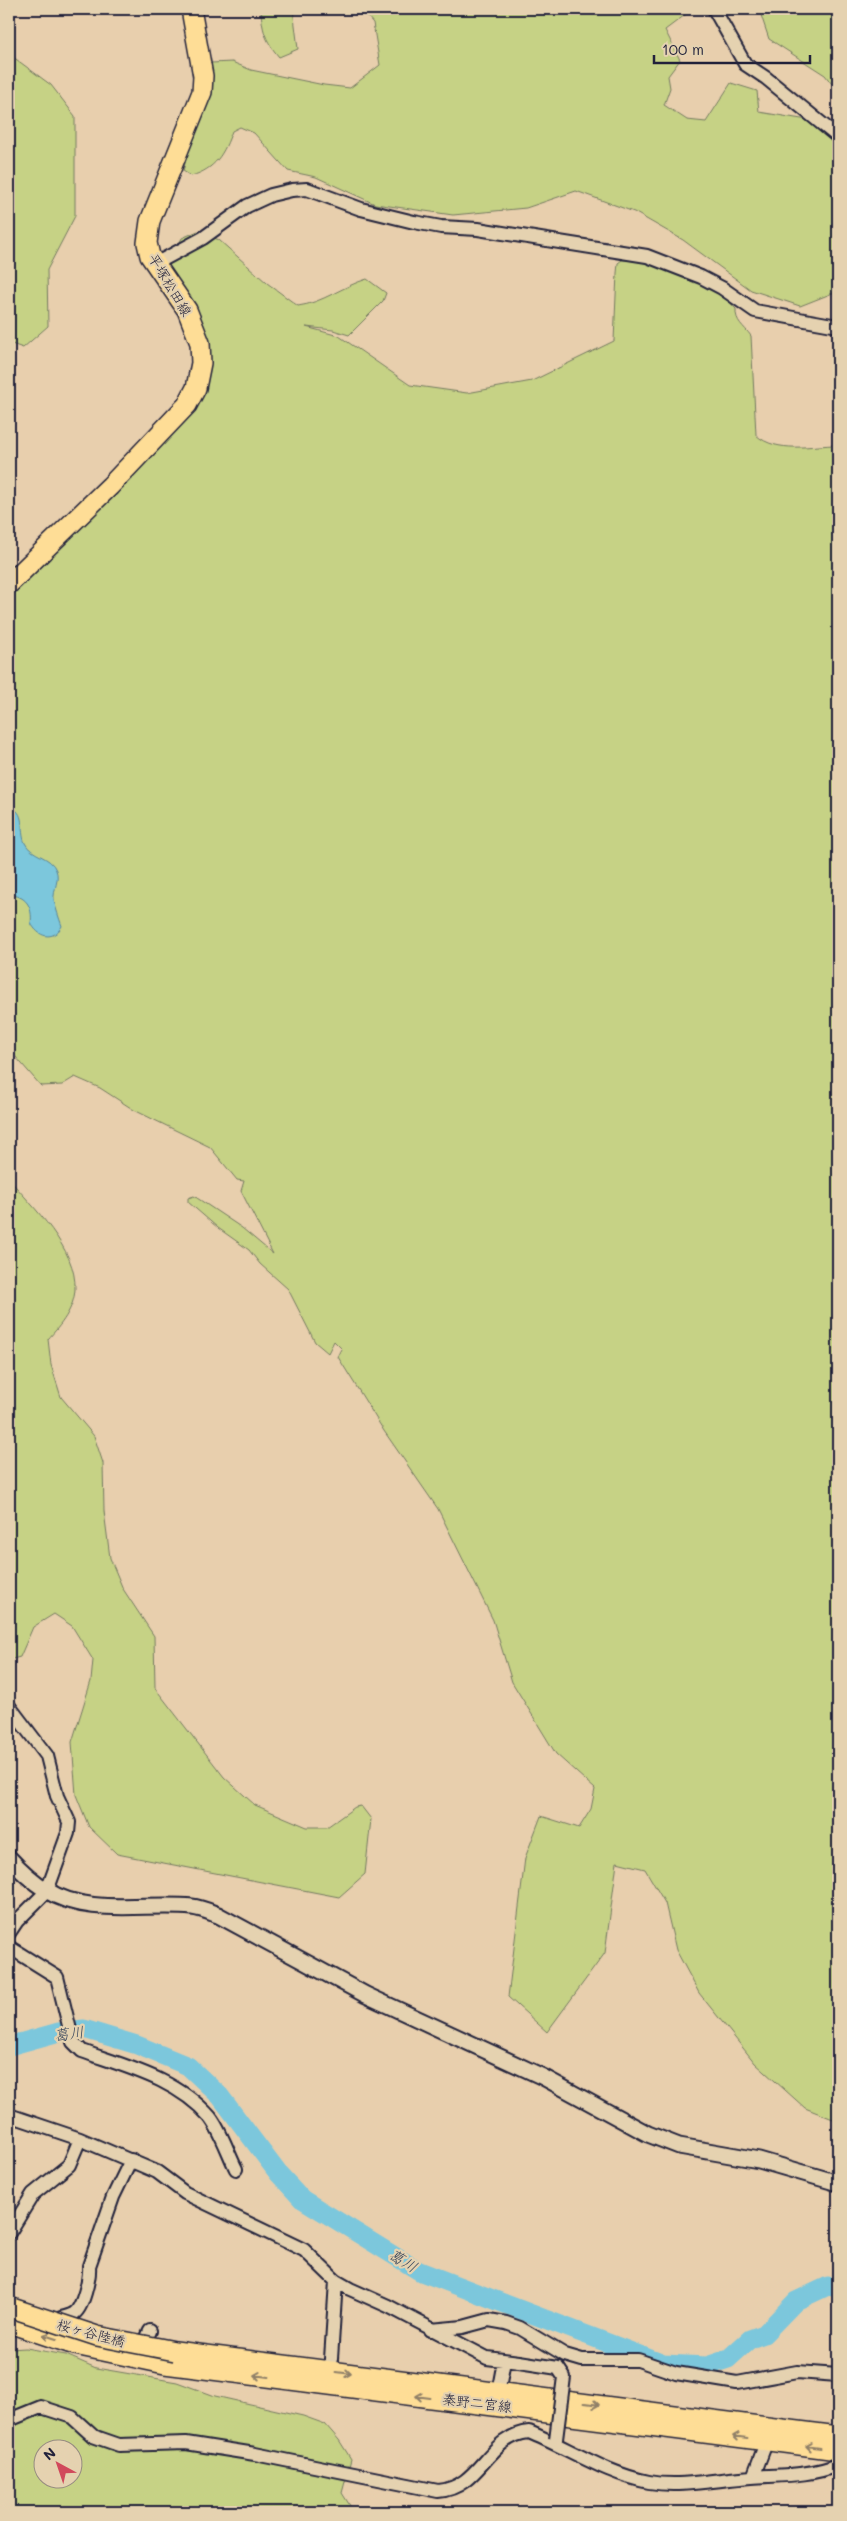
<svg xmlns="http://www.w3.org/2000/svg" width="847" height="2521" font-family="Mali,'Klee One',sans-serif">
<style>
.green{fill:#c6d285;stroke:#747a60;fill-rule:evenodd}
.water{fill:#7cc7dc;stroke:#58859c}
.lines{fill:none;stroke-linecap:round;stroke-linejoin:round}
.river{stroke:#7cc7dc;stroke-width:19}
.minor-casing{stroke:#22223b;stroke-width:16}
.tertiary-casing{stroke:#22223b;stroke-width:19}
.primary-casing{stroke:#22223b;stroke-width:22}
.minor{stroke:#e5d2b0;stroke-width:12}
.tertiary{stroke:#e5d2b0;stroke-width:15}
.primary{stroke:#fedd96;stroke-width:19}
.minor-bridge-casing{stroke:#22223b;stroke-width:16;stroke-linecap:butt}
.primary-bridge-casing{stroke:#22223b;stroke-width:22;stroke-linecap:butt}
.minor-bridge{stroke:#e5d2b0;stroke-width:12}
.primary-bridge{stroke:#fedd96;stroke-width:19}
.oneway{stroke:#908068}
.labels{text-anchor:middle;stroke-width:4.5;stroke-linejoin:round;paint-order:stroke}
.street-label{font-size:14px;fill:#22223b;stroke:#e5d2b0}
.water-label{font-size:15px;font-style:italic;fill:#34435b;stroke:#e5d2b0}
</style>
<rect width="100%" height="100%" fill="#e8cfad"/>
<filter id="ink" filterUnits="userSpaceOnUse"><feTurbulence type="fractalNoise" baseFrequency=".02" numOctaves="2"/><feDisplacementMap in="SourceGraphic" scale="10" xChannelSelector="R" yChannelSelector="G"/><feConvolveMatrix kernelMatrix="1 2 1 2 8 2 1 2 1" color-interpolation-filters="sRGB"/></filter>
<g filter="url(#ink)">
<path class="green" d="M261 9H293L298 49 279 57C265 40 262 30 261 9Z
M361 9H693L665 30 680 60 668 76 670 88 664 105 687 120 706 122 731 83 757 91 759 112 838 125V291L800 306 751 290 683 240 634 212 576 191 526 208 453 215 375 204 316 177 288 171 254 133 240 127 232 131C224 153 216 169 191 176L183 171 211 63 232 62 251 70 324 85 350 88 380 65 373 23Z
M759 9H838V92L825 75 769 39Z
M9 54 51 85 75 116V216L47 270 48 326 23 348 9 343Z
M198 231 219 240 267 283 298 306C322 303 343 286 367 279L386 293 383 301 349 335 333 330 306 327 339 336 410 385 467 393 532 381 614 341 617 273 618 263 622 260C653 260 716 284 736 309 735 322 744 326 751 336L756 435C777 454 812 445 838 445V1562L836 1565 838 1568V2121L805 2108 755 2063 699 1993 676 1950 665 1903 645 1869 617 1862 605 1953 547 2032 508 1997 525 1858 541 1816 579 1828 591 1809 595 1789 556 1754 512 1682 493 1620 438 1509 384 1431 338 1357 342 1349 334 1341 328 1353 315 1342 288 1289 260 1264 249 1250 218 1228 188 1202V1198L194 1196 242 1228 273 1254 241 1191 244 1181 237 1180 210 1147 134 1110 100 1088 75 1077 62 1085 41 1086 9 1049V597L86 517 158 450 185 415 207 357 162 266 173 255 182 238Z
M9 1179C33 1207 77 1249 75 1289 74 1309 61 1325 48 1339L51 1365 61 1397 94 1436 103 1463 104 1511 110 1558 123 1589 154 1636 155 1688 224 1777 255 1805 307 1827H327L355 1807 361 1806 371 1819 365 1874 339 1897 117 1854 89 1827 76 1795 72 1742 91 1681 93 1660 72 1626 54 1614 33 1627 20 1657 9 1660Z
M26 2348 66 2355 96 2368 177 2382 215 2396 303 2416 325 2424 339 2440 351 2459 342 2493 354 2512H9V2349ZM42 2448H72V2478H42Z"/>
<path class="water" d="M9 807C27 811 19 830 25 843 31 856 51 856 56 870 60 879 53 890 54 900 56 909 59 918 62 926 53 942 38 937 31 923 33 907 26 895 9 895Z"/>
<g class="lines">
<path class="river" d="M9 2046 59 2032 84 2029 137 2045 188 2066 220 2096 278 2173 302 2199 419 2271 663 2364 707 2366 728 2359 750 2339 764 2334 796 2301 828 2286 838 2288"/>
<g class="minor-casing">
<path id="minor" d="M714 9 745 64 766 78 838 137
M155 264 203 238 247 206 271 195 292 190 307 189 361 209 414 222 441 227 478 229 647 256 701 277 722 288 755 311 838 326
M9 1706 47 1756 57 1796 69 1822 68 1833 47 1891 17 1921 9 1933
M9 1947 57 1977 73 2042 82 2051C127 2067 177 2079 210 2117 221 2131 228 2153 236 2169
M9 2115 80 2139 157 2172 185 2193 304 2250 336 2281 350 2289 388 2306 487 2358 519 2362
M9 2233 33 2194 69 2165 80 2139
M64 2326 60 2321 61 2318C65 2317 70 2316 73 2314 83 2309 90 2277 89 2266L113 2197 131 2160
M431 2330 463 2327 489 2320 506 2323 520 2328 565 2355 582 2360H638L676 2373 737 2383 797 2372 838 2375
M141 2350 150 2331
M331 2359 336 2281
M498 2393 504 2361
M9 2420 41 2407 72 2417 93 2436 119 2445 186 2443 255 2454 438 2491C481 2488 487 2436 529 2432 568 2448 607 2474 649 2482 682 2488 718 2479 752 2477 782 2475 810 2476 838 2465
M753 2477 769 2435"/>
</g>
<g class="tertiary-casing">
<path id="tertiary" d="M9 1858C20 1870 32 1881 46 1890 88 1917 146 1902 192 1907 201 1908 210 1912 218 1915L366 1995 543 2077 648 2134 679 2146 759 2160 838 2183"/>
</g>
<g class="primary-casing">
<path id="primary" d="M9 584 110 486 187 405 196 388 201 363 200 343 187 310 150 256 147 243 150 221 202 92 203 76 191 9
M9 2323 75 2345 165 2364 838 2450
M175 2351 838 2436"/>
</g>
<use href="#minor" class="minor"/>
<use href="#tertiary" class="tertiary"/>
<use href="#primary" class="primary"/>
<g class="minor-bridge-casing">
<path id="minor-bridge" d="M519 2362 558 2368 564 2377 556 2439"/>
</g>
<g class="primary-bridge-casing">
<path id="primary-bridge" d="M9 2307 97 2336 175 2351"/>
</g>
<use href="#minor-bridge" class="minor-bridge"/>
<use href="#primary-bridge" class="primary-bridge"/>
</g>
<defs><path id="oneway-shaft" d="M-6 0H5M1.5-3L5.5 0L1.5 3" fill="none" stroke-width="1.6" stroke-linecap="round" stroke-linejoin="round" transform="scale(1.25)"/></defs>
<g class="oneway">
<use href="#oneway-shaft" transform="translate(50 2337) rotate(-162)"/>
<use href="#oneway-shaft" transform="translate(344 2373) rotate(7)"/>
<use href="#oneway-shaft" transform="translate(261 2376) rotate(-173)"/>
<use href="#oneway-shaft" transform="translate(423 2397) rotate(-173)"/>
<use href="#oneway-shaft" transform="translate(592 2404) rotate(7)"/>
<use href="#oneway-shaft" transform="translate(740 2437) rotate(-173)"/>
<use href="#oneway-shaft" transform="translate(813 2447) rotate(-172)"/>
</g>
</g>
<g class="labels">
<g class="street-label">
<text transform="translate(170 285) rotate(59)" y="5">平塚松田線</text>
<text transform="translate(91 2333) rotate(15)" y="5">桜ヶ谷陸橋</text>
<text transform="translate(477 2403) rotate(7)" y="5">秦野二宮線</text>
</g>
<g class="water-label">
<text transform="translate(69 2034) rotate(-8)" y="5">葛川</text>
<text transform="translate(403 2261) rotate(31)" y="5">葛川</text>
</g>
</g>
<rect width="847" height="2521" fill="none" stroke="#e5d2b0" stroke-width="30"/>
<rect x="15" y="15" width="817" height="2491" fill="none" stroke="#22223b" stroke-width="2" filter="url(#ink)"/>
<g transform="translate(58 2464) rotate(320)"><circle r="24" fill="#e5d2b0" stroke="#978c81"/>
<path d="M0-4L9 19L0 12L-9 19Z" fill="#d1495b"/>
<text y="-8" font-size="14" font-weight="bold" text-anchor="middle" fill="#22223b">N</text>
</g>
<path d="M654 55v8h156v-8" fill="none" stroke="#22223b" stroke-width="2.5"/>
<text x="662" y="55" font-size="15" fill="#22223b" stroke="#e5d2b0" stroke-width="4" paint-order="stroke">100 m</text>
</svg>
